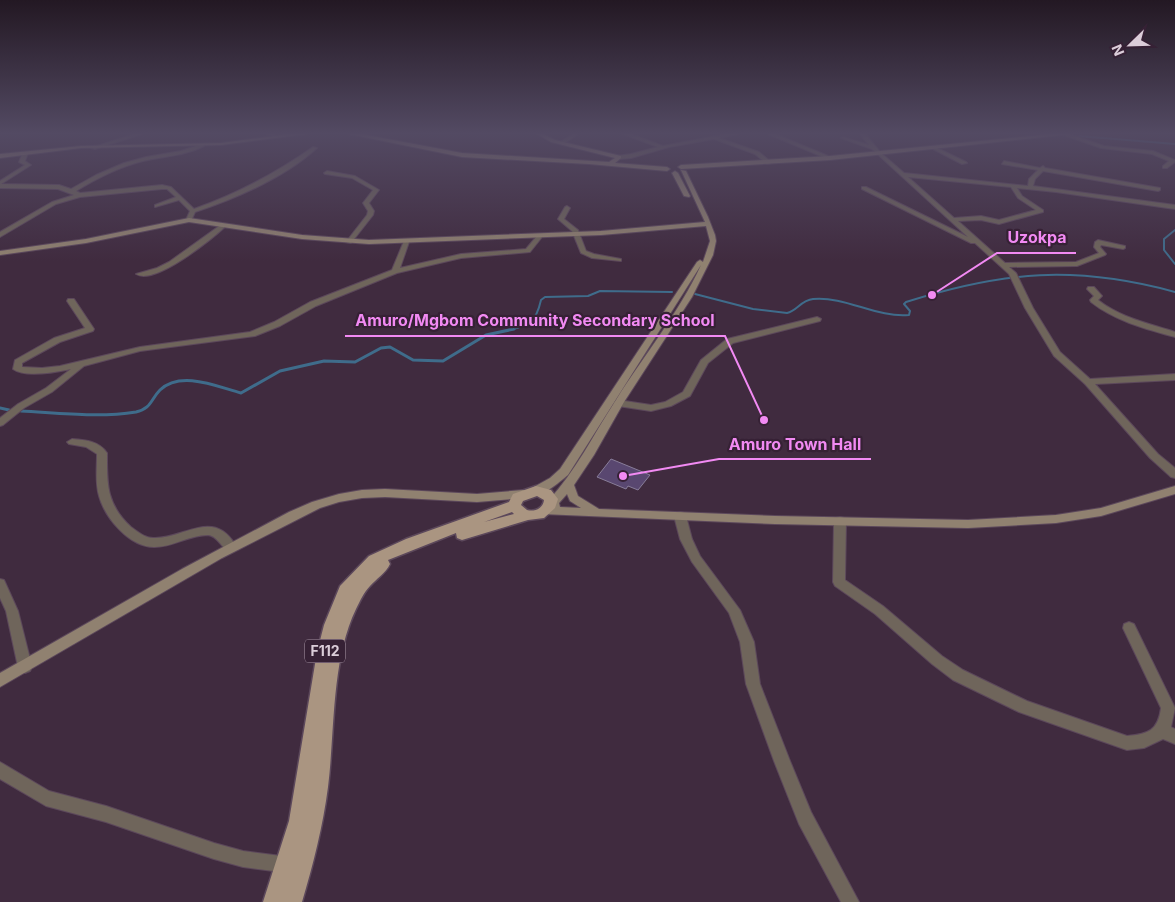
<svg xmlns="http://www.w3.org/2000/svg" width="1175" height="902" font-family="Inter,sans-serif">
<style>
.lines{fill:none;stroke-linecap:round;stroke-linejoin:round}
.stream-far1{stroke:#3f6c8b;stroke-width:2}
.stream{stroke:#3f6c8b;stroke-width:3}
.building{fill:#594770;stroke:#887d99}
.street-casing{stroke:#5c485b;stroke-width:2}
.secondary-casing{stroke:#5c485b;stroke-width:2}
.primary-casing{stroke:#5c485b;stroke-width:3}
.street{fill:#6f655b;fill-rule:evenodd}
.secondary{fill:#908170;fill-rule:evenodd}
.primary{fill:#aa9581;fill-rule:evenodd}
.labels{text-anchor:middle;stroke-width:4.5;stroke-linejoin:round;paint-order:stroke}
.shield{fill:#362135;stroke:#aa99a8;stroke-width:1}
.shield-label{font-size:14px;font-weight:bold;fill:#dbcdd9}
.leader{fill:none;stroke:#f28af3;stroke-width:2}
.callout-dot{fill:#f28af3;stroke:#362135;stroke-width:2}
.callout-label{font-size:16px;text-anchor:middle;font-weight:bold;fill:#f28af3;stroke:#362135;stroke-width:4.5;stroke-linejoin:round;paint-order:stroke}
</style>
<rect width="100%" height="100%" fill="#402b3f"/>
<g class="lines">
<path class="stream-far1" d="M1079 136 1175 144
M1175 230 1164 239V250L1175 264
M695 294 753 309 787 313C797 311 801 300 813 299 846 296 876 318 909 315L910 311 904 304 906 302C1003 271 1076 265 1175 292
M509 330C530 325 536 322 541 300L545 297 588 296 600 291 672 292"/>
<path class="stream" d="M0 408 9 410
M21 411C59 413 98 418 136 412 151 409 151 399 160 390 181 370 218 387 241 393L280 371 324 361 355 362 381 348 390 347 413 360 443 361 486 335 514 329"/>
</g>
<path class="building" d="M611 459 650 475 638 490 628 486 626 489 597 477Z"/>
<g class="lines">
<g class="street-casing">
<path id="street" d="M134 134H142L95 149 91 148Z
M267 134H274L279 137 277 138Z
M573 134 577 135 563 144 559 143Z
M623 134H631L663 146 726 134H738L719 138 759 152 772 163 767 164 755 154 714 139 669 147 631 158 619 159 617 156 631 154 658 147Z
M768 134H775L833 158 828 159Z
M860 134H865L881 153 904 173 1028 186 1029 179 1038 170 1002 164 1004 161 1040 168 1043 166 1045 168 1160 188V190L1158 191 1043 171 1035 179 1033 186 1175 205V209L1056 192 1017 188 1022 196 1043 210V212L999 224 981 220 958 221 1005 263 1076 262 1099 253 1094 247 1095 242 1098 240 1125 246V248L1123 249 1101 245 1100 247 1106 254 1105 255 1077 266 1009 267 1016 273 1033 308 1060 352 1090 379 1175 374V380L1095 384 1158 454 1175 468V478L1171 477 1150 458 1085 384 1054 356 1025 308 1009 274 975 243H971L862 189V187H866L968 237 872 149 841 138 843 137 869 145ZM908 177 1011 187 1018 198 1036 210 999 220 981 216 954 218Z
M1069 134 1104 146 1153 151 1175 160V162L1167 168H1163V166L1169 161 1152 154 1101 148 1064 135Z
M202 144 204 146C185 156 164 156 143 161 119 167 97 178 76 191L80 193 162 185 171 187 194 209C237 194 276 173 313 147L317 148C285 177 237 198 195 212L191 221 186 220 190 211 179 200 155 207V205L176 197 167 189H162L80 197 56 204 0 237V232L52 202 74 195 58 189 0 188V181L25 165 19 162 23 152 28 153 25 161 31 165 1 184 59 185 71 189 96 175 124 163 146 157 181 151Z
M935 147 966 162 967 163 962 164 933 149Z
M327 171 355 176 379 190 369 203 374 211 373 215 351 243 346 242 367 215 368 211 363 203 373 190 352 178 325 174 324 173Z
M567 206 570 208 564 219 578 230 586 251 594 254 621 259V261L592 258 581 253 572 231 558 219 565 207Z
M222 224 227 225C213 238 155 286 136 274L157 268 169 262Z
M539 235 542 237 530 252 461 258 397 273 316 306 280 326 255 336 140 351 84 366 52 392 24 408 3 425 0 426V418L18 404 46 388 71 369C57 372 25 378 13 369L15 360 54 338 85 328 67 301 68 299H74L94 329 93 331 60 342 22 363V367L42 368 60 366 140 347 250 332 274 322 310 302 392 270 404 241 409 242 400 268 461 254 526 249 537 236Z
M1088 287H1094L1102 296 1098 300C1121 318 1148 323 1175 332V337C1146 329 1115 321 1091 302L1090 300 1094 296 1087 289Z
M817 317 821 319 820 321 733 343 708 363 690 396 671 406 651 411 618 406 613 403 618 400 651 405 665 402 683 392 701 360 727 339Z
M72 439C86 440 99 441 107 453 107 484 106 504 131 527 138 532 146 539 155 538 186 538 215 507 237 548L235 551C223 555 220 536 208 535 189 535 173 547 155 547 130 548 105 518 99 496 95 483 97 468 97 454L86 447 69 444 67 442Z
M680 512 684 513 686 516 692 539 700 556 740 610 754 642 760 684 790 761 811 812 859 902H841L799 824 774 761 746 684 740 642 729 613 692 562 680 539 674 516 676 513Z
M840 517 844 518 846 521 845 580 883 606 942 656 963 670 1027 701 1127 736C1148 734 1158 731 1161 708L1123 628 1124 624 1129 622 1134 624 1175 708 1171 727 1175 729V744L1163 739 1144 748 1127 750 1019 712 953 680 932 664 875 614 835 586 833 582 834 521 836 518Z
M0 579 4 580 18 611 32 667 30 671 25 673 20 671 18 667 6 611 0 598Z
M0 762 49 791 106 806 214 843 243 851 289 857 295 859 297 865 295 871 289 873 243 867 214 859 106 822 46 806 0 779Z"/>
</g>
<g class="secondary-casing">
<path id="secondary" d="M289 134H306L221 145 81 148 0 158V154L81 146 221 143Z
M349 134H361L462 153 609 162 615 158 551 142 537 134H543L555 140 621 156V158L615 163 667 167 670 169 667 171 589 164 462 157Z
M1051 134H1071L830 160 681 169 678 167 681 165 830 156Z
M681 170 686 171 708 217 715 235 716 241 713 255 692 297 624 402 594 455 574 485 578 496 599 509 775 516 968 520 1056 515 1101 508 1175 486V494L1101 516 1056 523 968 528 775 524 542 514 540 511 542 508 548 507 547 504 548 501C576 471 593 435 616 400 644 355 679 313 701 265L568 475C559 482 544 497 532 494L531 491 532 488 550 478 560 469 697 262 700 260 703 262 710 241 706 226 601 235 369 244 302 239 189 222 86 243 0 255V251L86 239 189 218 302 235 369 240 601 231 705 222ZM567 494 570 501 581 508 560 507 559 503Z
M675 171 678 173 690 196 689 197 684 196 672 173Z
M385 489 477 494 523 490 527 491 528 494 527 497 523 498 477 502 385 497 362 498 339 502 320 508 222 558 0 687V673L182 569 289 512 312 502 339 494 362 490Z"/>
</g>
<g class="primary-casing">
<path id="primary" d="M536 486 551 490 558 499 555 508 544 518 528 520 462 540 457 538 456 533 388 560 390 564C386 573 376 579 370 586 364 592 360 601 356 609 331 661 335 731 328 787 323 826 313 865 302 902H263L289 821 317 652 324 625 340 586 369 556 406 539 509 502 513 494ZM537 496 544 500C543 509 534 512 527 510L521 505 523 501ZM512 512 514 514 484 522Z"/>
</g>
<use href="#street" class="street"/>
<use href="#secondary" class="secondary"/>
<use href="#primary" class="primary"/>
</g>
<linearGradient id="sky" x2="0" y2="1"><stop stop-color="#231823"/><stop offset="0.51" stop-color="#534a63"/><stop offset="1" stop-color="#534a63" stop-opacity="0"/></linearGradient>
<rect width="1175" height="261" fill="url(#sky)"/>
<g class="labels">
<rect class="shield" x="305" y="639.5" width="40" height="23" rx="4"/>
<g class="shield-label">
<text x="325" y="656">F112</text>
</g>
</g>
<path class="leader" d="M932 295L997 253H1076M764 420L725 336H345M623 476L719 459H871"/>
<g class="callout-dot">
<circle cx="932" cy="295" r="5"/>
<circle cx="764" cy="420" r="5"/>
<circle cx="623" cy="476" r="5"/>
</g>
<g class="callout-label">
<text x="1037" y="243">Uzokpa</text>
<text x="535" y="326">Amuro/Mgbom Community Secondary School</text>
<text x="795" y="450">Amuro Town Hall</text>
</g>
<g transform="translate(1130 45) rotate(247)" stroke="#362135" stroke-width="4" paint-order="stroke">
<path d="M0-4L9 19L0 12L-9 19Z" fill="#dbcdd9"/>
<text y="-8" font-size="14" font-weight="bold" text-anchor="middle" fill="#dbcdd9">N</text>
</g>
</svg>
